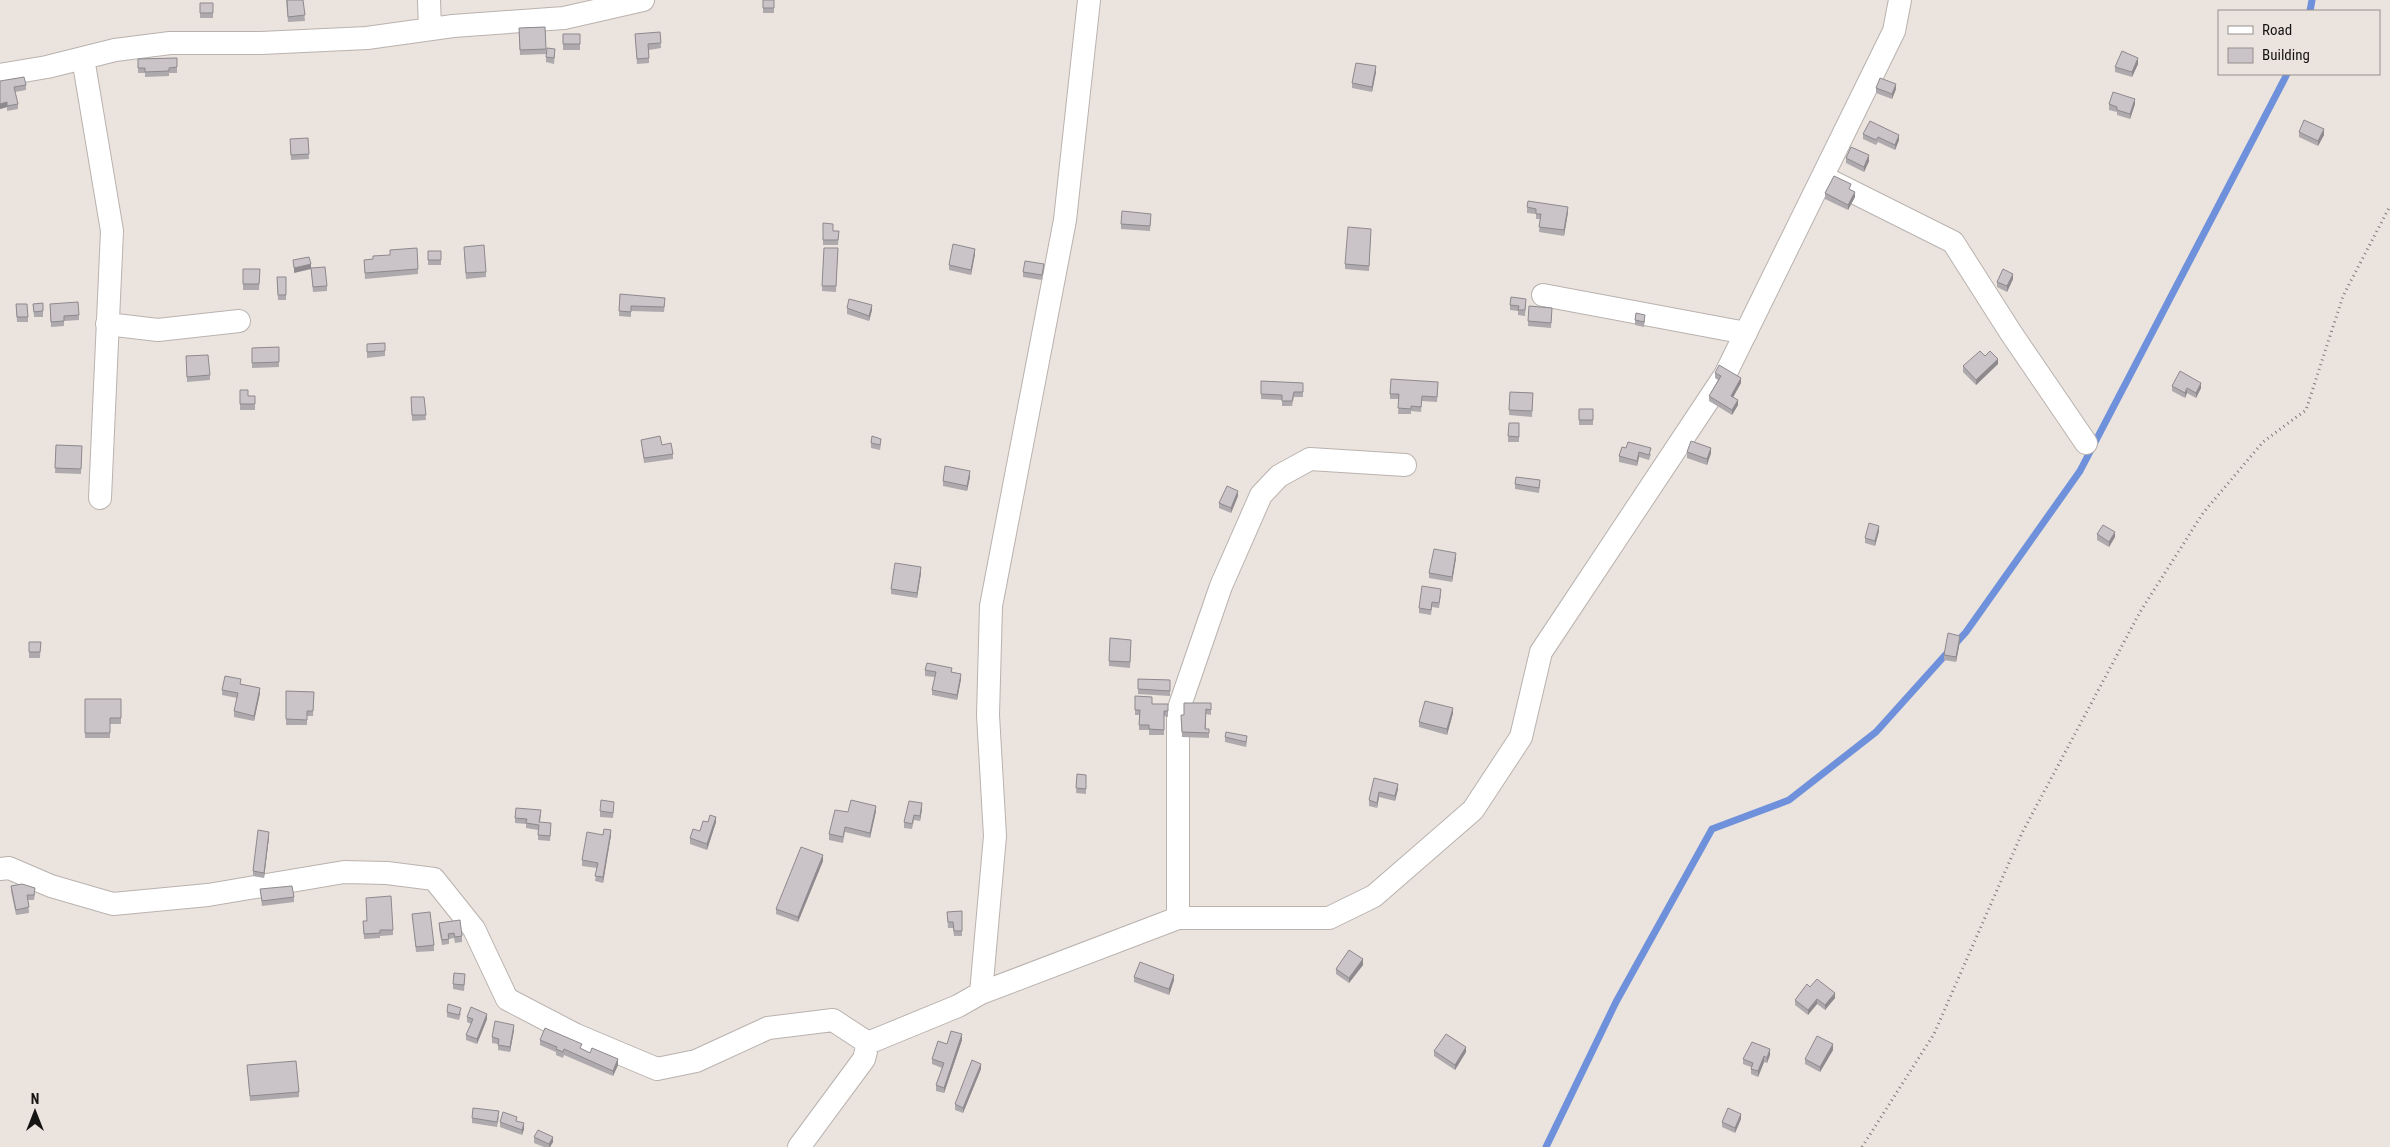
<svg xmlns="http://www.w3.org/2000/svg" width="2390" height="1147" font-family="'Roboto Condensed',sans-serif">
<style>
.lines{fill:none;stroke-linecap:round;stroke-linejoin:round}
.stream{stroke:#6f91db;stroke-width:7}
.minor-casing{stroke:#b9b2ae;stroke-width:24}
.path{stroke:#7e7a76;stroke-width:3;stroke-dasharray:1 4;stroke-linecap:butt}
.minor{stroke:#fff;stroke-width:22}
.wall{fill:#aea9ad}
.shaded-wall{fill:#8d898d}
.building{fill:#cac4c9;stroke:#8d898d}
</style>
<rect width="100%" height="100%" fill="#eae3de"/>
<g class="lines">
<path class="stream" d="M2310 11 2312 0
M1546 1147 1616 1002 1712 829 1789 800 1876 732 1966 632 2080 471 2287 74"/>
<g class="minor-casing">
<path id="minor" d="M429 0 430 29
M83 58 112 231 100 498
M0 75 47 67 115 50 170 43H261L367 38 453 26 564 18 643 0
M1827 179 1953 242 2011 333 2086 443
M1543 295 1746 333
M107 324 158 330 239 321
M0 869 9 868 51 886 113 904 208 895 344 872 387 873 434 879 474 929 507 999 576 1035 657 1069 696 1061 768 1028 833 1020 868 1043 864 1059 799 1147
M1178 918V711L1221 586 1261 495 1279 476 1310 459 1405 465
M981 993 1178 918H1329L1374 896 1473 810 1521 737 1541 652 1725 375 1894 31 1900 0
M868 1043 958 1006 981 993 995 836 988 715 991 606 1065 220 1089 0"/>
</g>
<path class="path" d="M1862 1147 1934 1034 2022 833 2140 612 2203 513 2263 442 2306 410 2343 296 2390 206"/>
<use href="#minor" class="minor"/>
</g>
<path class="wall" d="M286 0H303L305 21 288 22Z
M763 0H774V13H763Z
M200 3H213V18H200Z
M545 27 546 54 520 55 519 28Z
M660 32 661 48 649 50V63L637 64 635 34Z
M563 34H580V50H563Z
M555 54 554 64 546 62V57Z
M177 58V73H169V76L145 77V73H138V59Z
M2138 64 2132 77 2115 72V67Z
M1376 72 1372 92 1352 88V83Z
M0 81 26 85V90L15 92 18 104V109L7 111V107L0 109Z
M1876 88 1896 89 1892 99 1876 93Z
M2109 104H2135L2130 119 2117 115V112L2109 110Z
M2299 132 2324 135 2318 146 2299 137Z
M1863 134 1899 140 1895 150 1878 142 1876 145 1863 139Z
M308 138 309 159 291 160 290 144Z
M1846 158 1869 161 1864 172 1846 163Z
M1851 190 1855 197 1848 210 1825 199V193Z
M1527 207 1568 212 1564 236 1539 232 1540 219H1536V214L1527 213Z
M1151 219 1150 231 1121 229V224Z
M823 223 833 231H839L838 245H823Z
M1371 234 1369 271 1345 269V264Z
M824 248H838L836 292 822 291Z
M428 251H441V265H428Z
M464 252 486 272V277L466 279Z
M975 254 971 275 949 270V265Z
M373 256 418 269V274L365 279 364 260 373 259Z
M311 268 327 286V291L313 292Z
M243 269H260L259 290H243Z
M1044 269 1042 280 1023 277V272Z
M277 277H286V300H278Z
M2013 279 2007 292 1997 287V282Z
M620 294 665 303 664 312 631 311V317L619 316Z
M43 303V317H34L33 304Z
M16 304 28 317V322H17Z
M50 304 79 315V320L64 321V326L51 327Z
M1526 304 1525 316 1518 315V311L1510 310V305Z
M847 308 872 310 869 321 847 314Z
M1552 313 1551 328 1528 326V321Z
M1635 320H1645L1644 327 1635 325Z
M385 343V356L367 358V344Z
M279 347V367L252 368V348Z
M186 356 210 375V380L187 382Z
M1998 364 1976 385 1963 372V366Z
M1715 373 1741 383 1733 397 1738 405 1732 415 1709 401V396L1718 380 1715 378Z
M1261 381 1303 383V397H1294L1292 406H1282V400L1261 399Z
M2172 386 2201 388 2196 398 2187 393 2185 398 2172 391Z
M1438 387 1437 402 1422 401 1421 412 1411 411V414H1398L1399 399H1390V394Z
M240 390 248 396H255V410H240Z
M1510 392 1533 393 1532 417 1509 415Z
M411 397H424L426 420 412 421Z
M1579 409H1593V425H1579Z
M1519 423V442H1508V436Z
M641 440 662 445 673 454V459L644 463Z
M871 443 881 444 880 450 871 448Z
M56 445 82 446 81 474 55 473Z
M1622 447 1651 454 1649 460 1639 457 1637 466 1619 462V456Z
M1687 452 1711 453 1707 465 1687 458Z
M970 477 967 491 943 486V481Z
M1515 484 1540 485 1539 493 1515 489Z
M1238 496 1231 513 1219 508V503Z
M1879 531 1875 546 1865 543V538Z
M2097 534 2115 537 2109 547 2097 540Z
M1456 558 1452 582 1429 578V573Z
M921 573 917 598 891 594V589Z
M1441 595 1439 608 1432 607 1431 615 1419 613V608Z
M1960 641 1956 662 1944 660V655Z
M29 642H41L40 658H29Z
M1131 645 1130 668 1109 666V661Z
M925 670 952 672 961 679 957 700 932 695V690L935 677 925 676Z
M1138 679 1170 680V696L1138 694Z
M241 684 260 693 254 721 234 717V711L237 698 222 695V690Z
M286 691 314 692 313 716H307V725H286Z
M1135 696 1152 704H1168V717L1164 716V735H1149V730H1139V715H1135Z
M85 699H121V724H110V738H85Z
M1211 703V715L1206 714V729H1209V738L1182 737 1181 715H1184Z
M1453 713 1447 735 1419 727V722Z
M1225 737 1247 742 1246 747 1225 742Z
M1077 774 1086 775V794L1076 793Z
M1374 778 1398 789 1395 801 1379 797 1377 808 1369 806V800Z
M614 807 613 818 600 817V811Z
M922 809 920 821 914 820 912 829 904 828V822Z
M876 811 870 838 845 832 843 843 829 840V834L848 812Z
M541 815 540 822 551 829 550 841 538 840V830L526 828V824L515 823V818Z
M708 822H716L707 850 690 844V838L700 831Z
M603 835H611L603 883 595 881 597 868 582 866V860Z
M269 837 264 878 253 876V871Z
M823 861 798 922 776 914V909Z
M11 886 35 894 34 900H28L29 913 16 915 11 891Z
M260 889 294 897V902L262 906Z
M366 903 393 930V935L380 936V938L364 939 363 921H367Z
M962 911V936H954L953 928H948L947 912Z
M412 914 434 945V951L416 952Z
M439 923 462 936V942L455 943 454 938 449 939V944L442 945 439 929Z
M1363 965 1349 983 1336 974V969Z
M1134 977 1174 980 1169 995 1134 982Z
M465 979 464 991 453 989V984Z
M1810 987 1835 998 1825 1010 1817 1004 1808 1015 1795 1005V1000Z
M447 1012 461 1013 459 1020 447 1017Z
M467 1017 487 1019 477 1044 466 1040V1035L471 1024 467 1022Z
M514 1030 510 1052 498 1050V1044L492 1043V1037Z
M540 1040 582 1049 618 1065 613 1076 564 1055 563 1058 556 1055V1052L540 1045Z
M962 1040 944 1093 936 1091V1085L942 1068 932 1064V1059L947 1044Z
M1833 1050 1820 1072 1805 1064V1059Z
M1434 1051 1466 1052 1455 1070 1434 1056Z
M1770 1055 1767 1063 1764 1062 1758 1077 1751 1074V1067L1743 1064V1059Z
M247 1065 299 1092V1097L250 1101Z
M981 1069 963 1113 955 1110V1104Z
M499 1117 497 1127 472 1123V1118Z
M1741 1119 1735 1133 1722 1127V1122Z
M517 1121 524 1129 522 1135 500 1127V1122Z
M534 1137 553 1142 550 1147H544L534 1143Z"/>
<path class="shaded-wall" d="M2138 58V64L2132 77V72Z
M1376 66V72L1372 92V87Z
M1896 84V89L1892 99V94Z
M2135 99V104L2130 119V114Z
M7 102V107L0 109V104Z
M2324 129V135L2318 146V141Z
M1899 135V140L1895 150V145Z
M1869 155V161L1864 172V167Z
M1855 192V197L1848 210V205Z
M1568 207V212L1564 236V230Z
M975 249V254L971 275V270Z
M311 264V269L294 273V268Z
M2013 274V279L2007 292V286Z
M872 305V310L869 321V316Z
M1998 359V364L1976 385V380Z
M1741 378V383L1731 401V396Z
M2201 383V388L2196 398V393Z
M2187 388V393L2185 398V393Z
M1738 400V405L1732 415V410Z
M1711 448V453L1707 465V459Z
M1639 452V457L1637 466V461Z
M970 471V477L967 491V486Z
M1238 491V496L1231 513V508Z
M1879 526V531L1875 546V541Z
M2115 532V537L2109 547V542Z
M1456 553V558L1452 582V577Z
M921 567V573L917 598V593Z
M1960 636V641L1956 662V657Z
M961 674V679L957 700V695Z
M260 688V693L254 721V716Z
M1453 708V713L1447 735V729Z
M1398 784V789L1395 801V796Z
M1379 792V797L1377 808V803Z
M922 803V809L920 821V816Z
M876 806V811L870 838V833Z
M716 817V822L707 850V844Z
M611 830V835L603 883V877Z
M269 832V837L264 878V873Z
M823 855V861L798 922V917Z
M1363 959V965L1349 983V978Z
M1174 975V980L1169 995V989Z
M1835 993V998L1825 1010V1005Z
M1817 999V1004L1808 1015V1010Z
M487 1014V1019L477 1044V1039Z
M514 1025V1030L510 1052V1047Z
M962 1034V1040L944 1093V1088Z
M1833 1044V1050L1820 1072V1067Z
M1466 1047V1052L1455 1070V1065Z
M1770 1049V1055L1767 1063V1058Z
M1764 1056V1062L1758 1077V1071Z
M618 1059V1065L613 1076V1071Z
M981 1064V1069L963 1113V1108Z
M1741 1114V1119L1735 1133V1128Z
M524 1123V1129L522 1135V1130Z
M553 1137V1142L550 1147H549V1144Z"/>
<path class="building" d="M287 0H303L305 15 288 17Z
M763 0H774V8H763Z
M200 3H213V13H200Z
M545 27 546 49 520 50 519 28Z
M660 32 661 43 648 44 649 58 637 59 635 34Z
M563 34H580V44H563Z
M547 48 555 49 554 58 546 57Z
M2122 51 2138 58 2132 72 2115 67Z
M177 58V67L169 68V71L145 72V68H138V59Z
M1356 63 1376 66 1372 87 1352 83Z
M24 77 26 85 14 87 18 104 7 106V102L0 104V81Z
M1880 78 1896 84 1892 94 1876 88Z
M2113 92 2135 99 2130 114 2117 110V107L2109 104Z
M2304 120 2324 129 2318 141 2299 132Z
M1870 121 1899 135 1895 145 1878 137 1876 140 1863 134Z
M308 138 309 154 291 155 290 139Z
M1851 147 1869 155 1864 167 1846 158Z
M1834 176 1851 184 1849 189 1855 192 1848 205 1825 193Z
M1528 201 1568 207 1564 230 1539 227 1541 214H1536V209L1527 207Z
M1122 211 1151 214 1150 226 1121 224Z
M823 223 833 224V231H839L838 240H823Z
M1348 227 1371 229 1369 266 1345 264Z
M953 244 975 249 971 270 949 265Z
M484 245 486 272 466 273 464 247Z
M417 248 418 269 365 273 364 260 373 259V256L390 255V250Z
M824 248H838L836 286H822Z
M428 251H441V260H428Z
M309 257 311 264 294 268 293 260Z
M1025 261 1044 264 1042 275 1023 272Z
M325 267 327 286 313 287 311 268Z
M243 269H260L259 284H243Z
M2003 269 2013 274 2007 286 1997 282Z
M277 277H286V295H278Z
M620 294 665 298 664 307 631 306V312L619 311Z
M1511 297 1526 299 1525 310H1518L1519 306 1510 305Z
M849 299 872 305 869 316 847 308Z
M78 302 79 315 64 316V321L51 322 50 304Z
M43 303V311L34 312 33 304Z
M16 304H27L28 317H17Z
M1529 306 1552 308 1551 323 1528 321Z
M1636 313 1645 315 1644 322 1635 320Z
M385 343V351L367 352V344Z
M279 347V362L252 363V348Z
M1980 351 1985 356 1990 351 1998 359 1976 380 1963 366Z
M208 355 210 375 187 377 186 356Z
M1719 365 1741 378 1731 396 1738 400 1732 410 1709 396 1721 376 1715 373Z
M2180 371 2201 383 2196 393 2187 388 2185 393 2172 386Z
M1391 379 1438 382 1437 397 1422 396 1421 407 1411 406V409L1398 408 1399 394H1390Z
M1261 381 1303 383V392H1294L1292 401H1282V395L1261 394Z
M240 390H248V396H255V404H240Z
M1510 392 1533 393 1532 411 1509 410Z
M411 397H424L426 415H412Z
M1579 409H1593V420H1579Z
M1509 423H1519V437L1508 436Z
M660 436 662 445 671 443 673 454 644 458 641 440Z
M872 436 881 439 880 445 871 443Z
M1691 441 1711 448 1707 459 1687 452Z
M1628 442 1651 448 1649 455 1639 452 1637 461 1619 456 1622 447 1626 448Z
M56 445 82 446 81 469 55 468Z
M945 466 970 471 967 486 943 481Z
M1516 477 1540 480 1539 488 1515 484Z
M1227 486 1238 491 1231 508 1219 503Z
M1869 523 1879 526 1875 541 1865 538Z
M2103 525 2115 532 2109 542 2097 534Z
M1434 549 1456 553 1452 577 1429 573Z
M895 563 921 567 917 593 891 589Z
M1422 586 1441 589 1439 603 1432 602 1431 610 1419 608Z
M1948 633 1960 636 1956 657 1944 655Z
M1110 638 1131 640 1130 662 1109 661Z
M29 642H41L40 652H29Z
M927 663 952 668 951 672 961 674 957 695 932 690 936 672 925 670Z
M225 676 241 679 240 684 260 688 254 716 234 711 238 693 222 690Z
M1138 679 1170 680V691L1138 689Z
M286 691 314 692 313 711H307V720L286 719Z
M1135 696 1152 697V704H1168V711H1164V730L1149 729V725H1139L1140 710H1135Z
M85 699H121V718H110V733H85Z
M1425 701 1453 708 1447 729 1419 722Z
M1184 703H1211V710L1206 709 1205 729H1209V733L1182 732 1181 715H1184Z
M1226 732 1247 736 1246 742 1225 737Z
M1077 774 1086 775V789L1076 788Z
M1374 778 1398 784 1395 796 1379 792 1377 803 1369 800Z
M601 800 614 802 613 813 600 811Z
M851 800 876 806 870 833 845 827 843 837 829 834 835 810 848 812Z
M909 801 922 803 920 816 914 815 912 824 904 822Z
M516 808 541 810 539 822 551 823 550 836 538 835 539 825 526 823 527 819 515 818Z
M710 815 716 817 707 844 690 838 693 829 700 831 703 821 708 822Z
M604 829 611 830 603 877 595 876 598 863 582 860 587 832 603 835Z
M258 830 269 832 264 873 253 871Z
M801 847 823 855 798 917 776 909Z
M22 884 35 888 34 895H27L29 907 16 910 11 886Z
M292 886 294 897 262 901 260 889Z
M391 896 393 930H380V933L364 934 363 921H367L366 898Z
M962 911V931H954L953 922H948L947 912Z
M430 912 434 945 416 947 412 914Z
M460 920 462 936 455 937 454 933 448 934 449 939 442 940 439 923Z
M1349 950 1363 959 1349 978 1336 969Z
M1140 962 1174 975 1169 989 1134 977Z
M454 973 465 974 464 985 453 984Z
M1817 979 1835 993 1825 1005 1817 999 1808 1010 1795 1000 1807 984 1810 987Z
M448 1004 461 1008 459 1015 447 1012Z
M471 1007 487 1014 477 1039 466 1035 473 1019 467 1017Z
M495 1021 514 1025 510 1047 498 1045 499 1039 492 1037Z
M545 1028 582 1044 580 1048 590 1053 592 1048 618 1059 613 1071 564 1049 563 1052 556 1049 557 1047 540 1040Z
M951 1031 962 1034 944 1088 936 1085 944 1063 932 1059 938 1041 947 1044Z
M1446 1034 1466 1047 1455 1065 1434 1051Z
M1817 1036 1833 1044 1820 1067 1805 1059Z
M1752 1042 1770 1049 1767 1058 1764 1056 1758 1071 1751 1069 1753 1063 1743 1059Z
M972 1060 981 1064 963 1108 955 1104Z
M296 1061 299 1092 250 1096 247 1065Z
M473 1108 499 1111 497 1122 472 1118Z
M1728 1108 1741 1114 1735 1128 1722 1122Z
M503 1112 517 1117 516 1121 524 1123 522 1130 500 1122Z
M538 1130 553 1137 549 1144 534 1137Z"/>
<rect x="2218" y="10" width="162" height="65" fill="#eae3de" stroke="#95908c"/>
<rect x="2228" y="26" width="25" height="8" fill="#ffffff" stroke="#95908c"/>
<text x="2262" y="35" font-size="15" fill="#161412">Road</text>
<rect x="2228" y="48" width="25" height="15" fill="#cac4c9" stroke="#95908c"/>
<text x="2262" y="60" font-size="15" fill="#161412">Building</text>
<g transform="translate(35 1112)" stroke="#eae3de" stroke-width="4" paint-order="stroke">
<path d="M0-4L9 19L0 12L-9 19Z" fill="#161412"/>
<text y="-8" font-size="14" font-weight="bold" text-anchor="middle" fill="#161412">N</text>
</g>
</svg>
